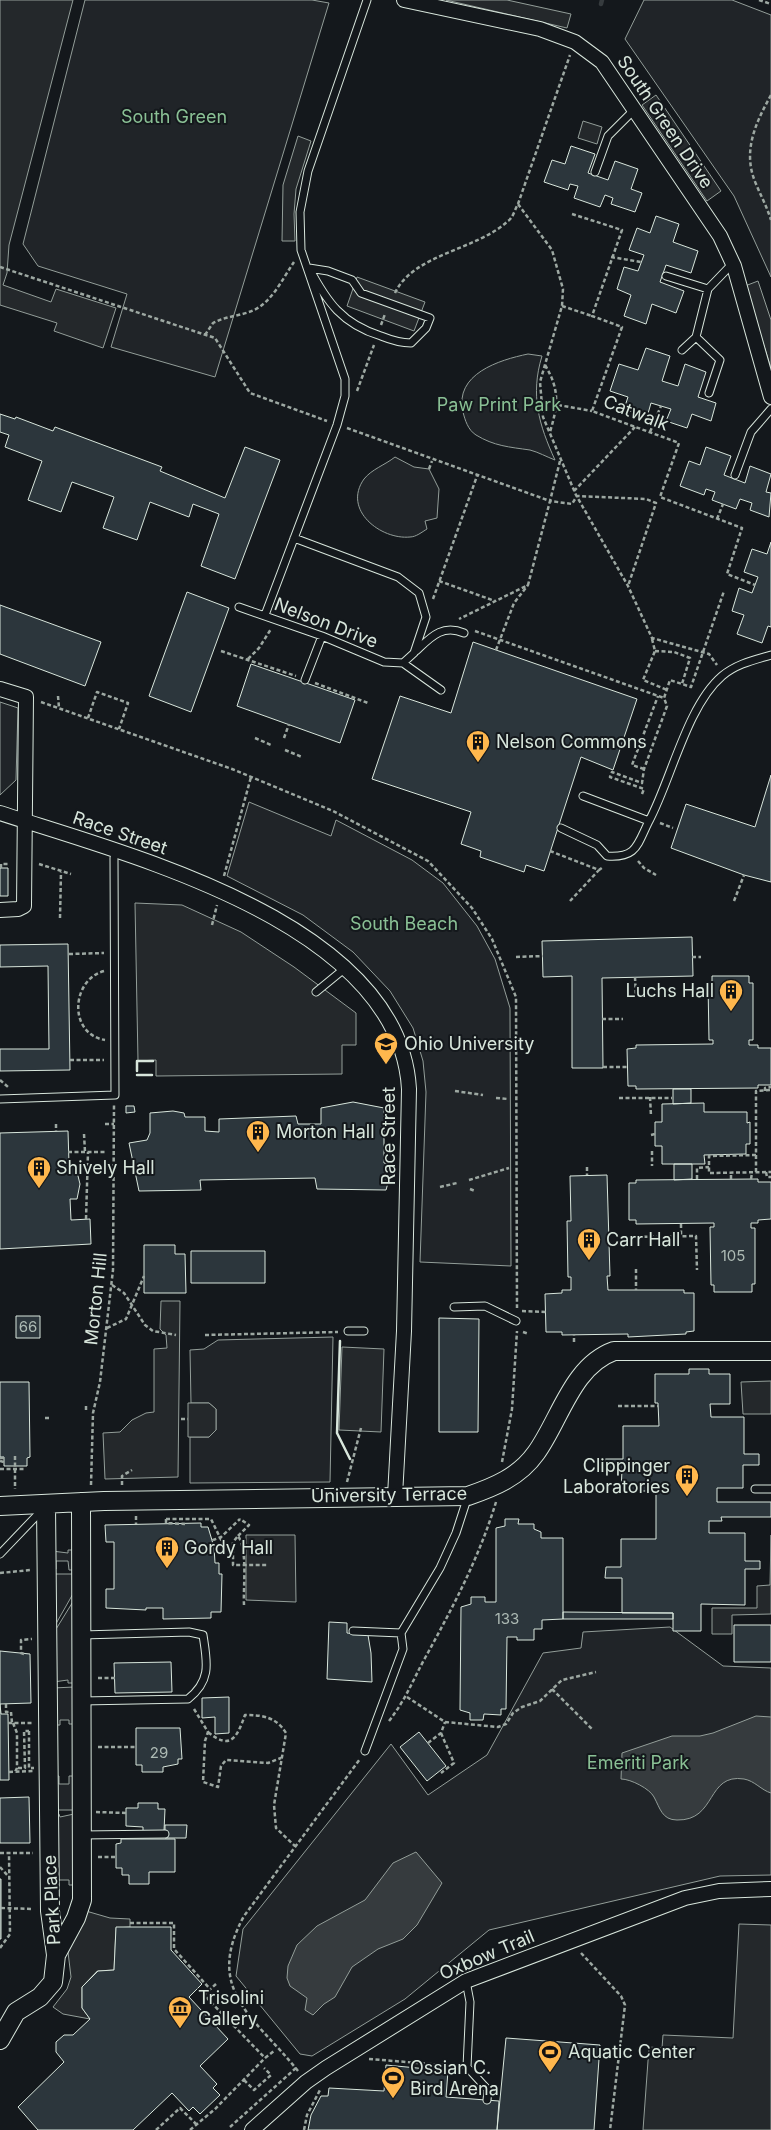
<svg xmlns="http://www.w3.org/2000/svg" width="771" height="2130" font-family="Inter,sans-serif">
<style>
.green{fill:#202428;stroke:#939e99}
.parking{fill:#24282b;stroke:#939e99}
.water{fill:#363b3e;stroke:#939e99}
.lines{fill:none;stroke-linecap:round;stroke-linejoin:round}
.stream{stroke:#363b3e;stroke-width:4.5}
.building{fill:#2c363c;stroke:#d8e6dc}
.service-casing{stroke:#d8e6dc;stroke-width:9}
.minor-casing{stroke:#d8e6dc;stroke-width:16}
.tertiary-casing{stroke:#d8e6dc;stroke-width:20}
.path{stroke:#9da8a2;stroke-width:2.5;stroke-dasharray:4 2.5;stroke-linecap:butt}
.service{stroke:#14181c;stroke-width:7}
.minor{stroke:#14181c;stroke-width:14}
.tertiary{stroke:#14181c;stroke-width:18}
.path-bridge{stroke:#9da8a2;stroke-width:2.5;stroke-dasharray:4 2.5;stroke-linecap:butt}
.wall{stroke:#d8e6dc;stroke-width:2.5}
.labels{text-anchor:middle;stroke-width:4;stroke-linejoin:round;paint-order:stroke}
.number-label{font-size:15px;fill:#adbab4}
.park-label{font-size:18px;fill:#8ac095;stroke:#14181c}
.street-label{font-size:18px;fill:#d8e6dc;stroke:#14181c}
.poi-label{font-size:18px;fill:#d8e6dc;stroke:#14181c;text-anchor:start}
</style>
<rect width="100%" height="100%" fill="#14181c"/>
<path class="green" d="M85 0H312L329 3 215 377 111 347 127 294 38 266 23 244Z
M644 0H732L771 15V277L734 196 625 39Z
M528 354 542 356C530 395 539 425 555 460 547 457 538 452 530 450 509 447 494 446 476 435 468 430 465 420 463 412 454 374 499 360 528 354Z
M395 457 414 467 429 469 439 489 437 518 425 521 427 529C422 532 416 537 410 537 381 540 342 510 364 479 372 469 385 465 395 457Z
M0 702 18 708 16 780 0 795Z
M249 802 331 836 336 820 412 860 443 883 477 926 495 959 510 1008 511 1266 420 1262 426 1092 423 1061 413 1028 390 991 353 952 303 915 227 876Z
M333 1337 330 1482 190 1483V1437H209L216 1430V1409L209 1403H191L190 1350 204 1349 218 1340Z
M68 1550H74V1570H69L68 1561H56V1569H52V1551L68 1553Z
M53 1574H74V1592L53 1629Z
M74 1600V1683H68V1680L53 1682V1634Z
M670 1627 723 1666 771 1668V1875L720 1876 489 1930 405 1999 312 2056 300 2054 236 1976 243 1929 391 1744 428 1795 487 1755 543 1653 581 1648 583 1632Z
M74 1687V1724H69V1720H60V1725H53V1688Z
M53 1776H59V1784H69V1776H74V1810H53Z
M53 1814H59L60 1817 74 1814 75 1885H69V1880H59L58 1884Z"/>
<path class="parking" d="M0 0H73L9 245 7 273 3 285 51 302 56 289 116 308 103 348 54 331 57 323 0 305Z
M446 0H507L571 14 567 28Z
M656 95 721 191 707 201 642 105Z
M583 121 602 127 597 144 578 138Z
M298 136 311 141 296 189 294 214 295 241H282L283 185Z
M357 277 425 302 414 331 347 306Z
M758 281 771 320V368L745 286Z
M135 903 182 905 241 932 294 967 356 1013V1045H342V1074L156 1076V1060L138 1061Z
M161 1301H180L178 1477 105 1479 103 1433 120 1432 132 1420 146 1413 154 1412V1349L167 1348 166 1335 160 1329Z
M342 1347 384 1349 381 1432 339 1430Z
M771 1381V1414H743L741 1382Z
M188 1403H209L216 1409V1430L209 1437H188Z
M246 1535H295L296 1602 246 1600Z
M771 1535V1614L732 1615V1634H712V1608H757V1586L770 1585Z
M86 1911 110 1918 130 1919V1927L116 1928 114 1970 97 1971 82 1987V2008L90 2019 63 2014 53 2007 67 1989 71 1977 68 1952Z
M739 1924 771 1925V2130H643L649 2047 662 2048 663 2035 733 2038Z"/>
<path class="water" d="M756 1716 771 1717V1793C761 1790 755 1781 744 1779 706 1773 717 1821 677 1820 662 1820 660 1808 654 1797 650 1789 631 1779 621 1779L622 1753 672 1736H700L713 1733Z
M416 1852 442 1883 417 1925 403 1939 378 1949 352 1967 335 1997 324 2004 313 2015 305 2010 307 1998 290 1986 287 1978 288 1966 297 1945 317 1926 365 1900 393 1863Z"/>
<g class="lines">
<path class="stream" d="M601 4 602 0"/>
</g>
<path class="building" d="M571 146 595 154 588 173 608 180 615 161 638 169 631 189 642 193 635 212 611 204 613 198 605 195 600 207 574 198 578 186 570 184 568 190 544 182 552 160 565 164Z
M656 216 679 224 673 242 698 251 691 273 666 265 660 282 684 291 676 313 652 304 646 324 624 316 631 295 617 289 624 267 638 271 644 255 629 250 637 228 650 233Z
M646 348 670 356 662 381 678 386 685 364 706 372 698 397 716 403 711 421 692 414 687 428 666 421 671 409 651 403 647 417 624 409 628 397 610 391 619 364 638 370Z
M0 414 15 419 16 417 53 431 55 427 162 467 160 471 225 498 245 447 280 460 235 579 201 566 219 514 193 504 189 517 150 502 137 540 103 528 114 497 72 482 61 512 28 500 42 461 5 447 9 435 0 432Z
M706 447 731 456 724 475 745 483 750 466 771 474 766 492 771 493 769 517 750 510 752 503 740 499 736 509 712 500 715 492 706 489 704 495 680 486 689 461 700 465Z
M771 542V627L768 626 762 643 737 634 744 615 732 611 739 588 752 593 758 577 744 572 752 549 767 554Z
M187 592 229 608 191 712 149 696Z
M0 605 101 642 85 686 0 654Z
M473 642 637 699 613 770 581 757 544 871 526 865 524 872 480 857 481 851 461 844 471 812 372 779 400 696 451 713Z
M251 664 355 700 340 743 237 706Z
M771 775V882L744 875 671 848 686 804 755 827Z
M0 868H8V896H0Z
M692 937 693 976 602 978 603 1068H572V976L543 977 542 941Z
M68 944 70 1070 0 1071V1049H49L48 966 0 967V945Z
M712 976H749V983H753V1040H749V1045H758V1048H771V1085H758V1088L636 1089V1086H628L627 1049 636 1048V1045L713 1044V1040H709L708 983H712Z
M673 1089H691V1103L673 1104Z
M353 1102 384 1108V1163L393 1165 386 1190 317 1189 315 1178 200 1180 201 1190 139 1191 129 1143 147 1140 150 1133V1113L173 1111 184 1113 185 1117H205V1131L219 1132V1119L296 1116 298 1124H321V1108Z
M704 1103V1112H747V1123L750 1122V1144H746V1154L704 1155 705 1164H662V1146H655V1122H662V1104Z
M126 1106H134L135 1112 126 1113Z
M68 1131 69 1164H75L80 1184 77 1199H70L71 1220 90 1219 91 1244 0 1249V1133Z
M674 1164H692V1179L674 1180Z
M607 1175 610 1276H607L608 1290H684V1293H694V1331L686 1332V1334L628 1337V1334L562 1335V1332H546L545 1294 562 1293V1290H571V1277H568L567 1221H571L570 1176Z
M758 1179V1182H771V1219L758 1220V1223H751V1228H755V1284H752V1292H714V1285H711L710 1227H714V1223L636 1224V1220H629V1183H636V1180Z
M144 1245H175V1254H185L186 1293H144Z
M191 1251H265V1283H191Z
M16 1316H40V1338H16Z
M439 1318 479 1319 478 1432H439Z
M689 1369H709V1374H730V1404H710L711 1417H744V1454H759V1465H743V1488H717V1502H771V1517H721L722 1521H709V1533H745V1561H760V1569H745V1605L701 1604V1631H673V1613H622V1578H605L606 1567H621V1539H656V1491H621L622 1470H605V1459H623V1426H659L658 1403H655V1374H689Z
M0 1382H29L30 1457 27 1458V1466H4V1457H0Z
M505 1519H519L518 1524H534V1529L541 1532V1538H563V1619L542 1620V1629H534V1640H517V1637H507L506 1709H501V1715L484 1714 483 1720H470V1713L460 1710 461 1607 471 1604V1597H485V1602H496V1528L505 1526Z
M201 1523V1527H208L214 1547 215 1563H219V1574H222L221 1612H211V1618L163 1619V1608H146V1610L106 1608V1589H114V1542H106L105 1525Z
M563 1612 673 1613V1619H563Z
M329 1622 347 1623V1633L368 1635 371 1653 372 1682 327 1679Z
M734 1625H771V1662H734Z
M0 1651 30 1654 31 1703 0 1704 1 1714H8L9 1780H0Z
M171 1662 172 1692 115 1693 114 1663Z
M229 1697V1733L215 1734V1717L202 1718V1698Z
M136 1728H180L182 1759H178V1764L163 1767V1772H142V1765H136Z
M419 1732 446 1766 427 1781 400 1747Z
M29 1797 30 1843H0V1798Z
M138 1803H158V1809H165L164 1831H143V1827L126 1826V1808H138Z
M165 1825H187L186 1838H165Z
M121 1839H175V1872H149V1884H129V1875H122V1868H116V1844L121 1843Z
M0 1879H1V1939H0Z
M116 1927H171V1950L202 1984 189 1997 228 2039 200 2066 217 2084 213 2088 220 2095 200 2114 193 2107 189 2111 172 2093 133 2130H38L18 2107 64 2062 56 2052V2042L64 2035H73L90 2019 82 2008V1987L98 1971 114 1970Z
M506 2038 600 2045 594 2130H497Z
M386 2065 448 2071 446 2097 499 2101 497 2130H308L311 2115 321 2096H328L329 2088 384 2091Z"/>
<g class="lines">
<g class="service-casing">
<path id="service" d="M595 172 608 136 634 110
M309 268 328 271 352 280 361 293 430 318 426 328 411 343C400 343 391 340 381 336 342 324 327 302 309 268Z
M666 276 708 289
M682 350 696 337
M709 393 720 360 696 337 708 289 733 263
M735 475 751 432 771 409
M239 607 322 636 384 662 403 663 414 653 426 617 419 593 398 577 294 538
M265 615 337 425 345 396V379L301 250 300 212 308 171 367 0
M416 651C431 637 442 624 464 633
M403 663 441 690
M305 680 322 636
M583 796 649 821C671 780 687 706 722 676 736 664 754 660 771 655
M561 828 597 845 607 856C637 858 637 845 649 821
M316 992 344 969
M0 1099 115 1095 114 858
M454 1307 485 1306 516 1321
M348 1331H364
M755 1489H771
M0 1554 43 1509
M353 1631 401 1633
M82 1701 188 1699C212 1680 207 1662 203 1635L189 1632 82 1635
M365 1751 403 1649 401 1633 440 1568 456 1533 468 1496
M82 1835 165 1834
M466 1981 470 2002 467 2067 488 2090 487 2100"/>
</g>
<g class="minor-casing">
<path id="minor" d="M404 0 540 29 575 42 602 62 720 236 734 266 771 397
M0 689 26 697 24 906 18 909 0 910
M0 813C128 855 400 923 409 1089L404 1331 395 1496
M252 2130 306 2082 326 2068 466 1981 685 1898 719 1891 771 1889"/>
</g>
<g class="tertiary-casing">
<path id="tertiary" d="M0 1506 104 1501 468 1496C494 1487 519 1477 536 1453 560 1420 572 1366 614 1351H771
M56 1955 76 1918 82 1900 81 1502
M0 2040 16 2012 40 1997 53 1982 56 1955 50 1911 46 1505"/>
</g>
<path class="path" d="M759 0 771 4
M771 95C755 124 742 152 756 184 761 196 767 207 771 220
M518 204 552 250 563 289 562 306 540 382 543 417 576 495 628 586 652 638 709 654 717 665
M572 214 622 230 592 316 622 327 592 411 679 443 660 497 742 528 727 574 755 585
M611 257 641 262
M0 267 215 338 250 393 327 421
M395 293C413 254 477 250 508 221 513 218 515 209 518 204L570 55
M562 306 592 316
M381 325 385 314
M205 335 213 323C226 316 241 316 254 310 272 302 283 278 294 262
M545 365C560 390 558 405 550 432
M357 391 374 345
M558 405 592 411
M347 428 550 501 528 585 459 619
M650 432 661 406
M560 461 550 501 572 504 577 496 646 499 656 503 628 586
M429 469 432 461
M574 491 635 427
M717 519 723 504
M439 581 495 601
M433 599 477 476
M475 631 664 698
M652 639 655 651 643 680 667 690
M221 651 296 676
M655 651 674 652 690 658 682 684
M248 659 259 648 271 629
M315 683 368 703
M58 696 59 708
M41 702 232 769 333 811 428 861 472 908 492 939 516 997 517 1308
M88 718 97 692 128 703 119 729
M255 738 271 745
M284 738 289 724
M285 750 302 757
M644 769 632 765 658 696
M642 794 644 789 610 777 612 772 642 783 644 769 667 706 664 698 670 680 691 687 724 591
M660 823 673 828
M550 851 599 870 603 867
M638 861 644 868 656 875
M39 864 71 874
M1 868V864H10
M224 876 251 777
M570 901 599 870
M734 901 744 875
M60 918 61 872
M212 925 217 905
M69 954 104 953
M516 957 543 956
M692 957H701
M104 971C71 980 68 1034 105 1040
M635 977 636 997
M602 1019H623
M70 1060H104
M603 1067H628
M0 1080 8 1087
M455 1091 483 1095
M765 1091V1088L771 1087
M650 1097 651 1116
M496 1098 508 1099
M619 1098H672
M56 1124V1131
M105 1124H114
M84 1134 85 1152
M651 1135 655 1134
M652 1151V1166
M68 1152H105
M756 1155 709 1156V1173L771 1172
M587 1167V1175
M756 1172V1091L771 1090
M766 1172 767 1177H771
M697 1179V1168L709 1167
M731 1179V1173
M751 1179 752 1173
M469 1180 509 1168
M440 1187 457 1183
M470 1189 475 1191
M86 1219 88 1152
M681 1224V1236
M624 1237 696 1236 697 1270
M636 1269V1290
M112 1285 124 1293 145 1325 153 1331 176 1335
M522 1311 546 1312
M107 1328 126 1319 144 1276
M523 1332 529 1334
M205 1335 338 1332
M574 1342V1335
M86 1406V1412
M618 1406H658
M45 1418H49
M181 1419H188
M15 1456V1489
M0 1458H4
M0 1461 4 1462
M502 1462 512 1409 517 1331
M0 1469H26
M347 1482 361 1428
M91 1485 93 1413 100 1382 113 1270 114 1105
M122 1485V1476L132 1470
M136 1516V1524
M166 1519H211L226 1550
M166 1519V1523L185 1524
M238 1536 249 1525 240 1519
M212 1547 213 1540 221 1537 240 1519
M0 1573 31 1570
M244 1605C243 1587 248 1550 238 1536L233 1542V1565H268
M24 1654 21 1653V1640L32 1639
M98 1678H115
M552 1689 593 1730
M407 1697 445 1722 498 1727 506 1724 513 1713 522 1707 540 1701 562 1680 596 1672
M6 1704V1712H11L12 1723
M194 1709 208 1732 205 1741 203 1782 218 1787 221 1766 226 1760 268 1763 281 1758
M389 1721C406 1699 412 1682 425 1658 453 1607 479 1558 496 1502
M8 1723H32
M13 1723 17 1733V1768L15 1772
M29 1731V1768H34
M208 1732C231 1751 237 1737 245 1715 263 1715 276 1717 286 1733L274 1805 276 1828 295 1846
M441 1733 454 1763 441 1773
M428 1743 441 1733 445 1722
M98 1747H136
M590 1766 611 1767
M18 1768H25L24 1731H29
M9 1772 33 1771
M96 1812 126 1813
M0 1853H33
M98 1857H116
M0 1867 9 1877
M1 1908 33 1909
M130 1923H174V1949L210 1989
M0 1948 10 1934 9 1853
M581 1953 621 1996 625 2005 610 2130
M216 1984 204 1995 265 2058 274 2051
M369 2059 456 2066
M298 2071C256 2018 203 1991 244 1916L360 1759
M244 2080 254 2090 271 2075 264 2068
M230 2127 296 2068
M156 2130 180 2108 196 2124
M190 2130 215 2109 265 2058
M304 2130 307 2115 320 2090"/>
<use href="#service" class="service"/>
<use href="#minor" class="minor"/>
<use href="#tertiary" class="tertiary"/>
<path class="path-bridge" d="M496 650 514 603 528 585"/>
<path class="wall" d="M137 1071V1061H153
M137 1075H152
M340 1341 337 1433 350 1459"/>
</g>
<defs>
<g id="building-pin" transform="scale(1.25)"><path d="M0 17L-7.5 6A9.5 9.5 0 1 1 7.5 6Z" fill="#ffb74d" stroke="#14181c"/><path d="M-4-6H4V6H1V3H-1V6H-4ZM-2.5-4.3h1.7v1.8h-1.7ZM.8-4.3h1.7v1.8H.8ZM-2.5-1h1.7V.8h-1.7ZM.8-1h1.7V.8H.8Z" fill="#111"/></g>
<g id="university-pin" transform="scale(1.25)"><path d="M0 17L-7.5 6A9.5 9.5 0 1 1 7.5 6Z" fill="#ffb74d" stroke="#14181c"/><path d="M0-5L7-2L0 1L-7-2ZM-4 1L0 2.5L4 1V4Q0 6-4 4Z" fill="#111"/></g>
<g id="museum-pin" transform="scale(1.25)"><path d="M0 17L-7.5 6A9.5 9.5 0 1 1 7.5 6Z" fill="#ffb74d" stroke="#14181c"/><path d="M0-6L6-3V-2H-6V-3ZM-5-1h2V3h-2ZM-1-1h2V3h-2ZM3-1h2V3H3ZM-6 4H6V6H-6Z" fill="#111"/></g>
<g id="stadium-pin" transform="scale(1.25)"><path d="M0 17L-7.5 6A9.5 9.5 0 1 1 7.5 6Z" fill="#ffb74d" stroke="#14181c"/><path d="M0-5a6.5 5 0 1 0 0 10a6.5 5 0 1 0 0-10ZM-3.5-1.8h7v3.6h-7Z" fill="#111"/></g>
</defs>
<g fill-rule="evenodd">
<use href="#building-pin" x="478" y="742"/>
<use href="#building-pin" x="731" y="991"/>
<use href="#university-pin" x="386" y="1044"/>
<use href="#building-pin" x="258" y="1132"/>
<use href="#building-pin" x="39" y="1168"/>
<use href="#building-pin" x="589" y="1240"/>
<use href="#building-pin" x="687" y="1476"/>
<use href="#building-pin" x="167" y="1548"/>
<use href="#museum-pin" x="180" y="2008"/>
<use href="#stadium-pin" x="550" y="2052"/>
<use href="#stadium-pin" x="393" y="2078"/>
</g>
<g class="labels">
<g class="number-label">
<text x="733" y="1261">105</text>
<text x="28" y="1332">66</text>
<text x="507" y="1624">133</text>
<text x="159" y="1758">29</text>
</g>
<g class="park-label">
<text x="174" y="123">South Green</text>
<text x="499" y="411">Paw Print Park</text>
<text x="404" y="930">South Beach</text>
<text x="638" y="1769">Emeriti Park</text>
</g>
<g class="street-label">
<text transform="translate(665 122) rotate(56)" y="6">South Green Drive</text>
<text transform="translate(636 413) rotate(21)" y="6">Catwalk</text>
<text transform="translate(326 623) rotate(21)" y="6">Nelson Drive</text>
<text transform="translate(120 833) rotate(19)" y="6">Race Street</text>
<text transform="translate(389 1136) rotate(-90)" y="6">Race Street</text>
<text transform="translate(96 1299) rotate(-84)" y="6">Morton Hill</text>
<text transform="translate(389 1495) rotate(-1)" y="6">University Terrace</text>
<text transform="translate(52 1900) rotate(-93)" y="6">Park Place</text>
<text transform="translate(487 1955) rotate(-23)" y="6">Oxbow Trail</text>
</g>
<g class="poi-label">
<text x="496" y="748">Nelson Commons</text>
<text x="714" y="997" text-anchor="end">Luchs Hall</text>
<text x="404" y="1050">Ohio University</text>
<text x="276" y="1138">Morton Hall</text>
<text x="56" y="1174">Shively Hall</text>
<text x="606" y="1246">Carr Hall</text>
<text x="670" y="1472" text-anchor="end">Clippinger<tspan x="670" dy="21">Laboratories</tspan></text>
<text x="184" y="1554">Gordy Hall</text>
<text x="198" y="2004">Trisolini<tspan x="198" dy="21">Gallery</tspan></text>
<text x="568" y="2058">Aquatic Center</text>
<text x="410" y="2074">Ossian C.<tspan x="410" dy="21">Bird Arena</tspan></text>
</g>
</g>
</svg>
